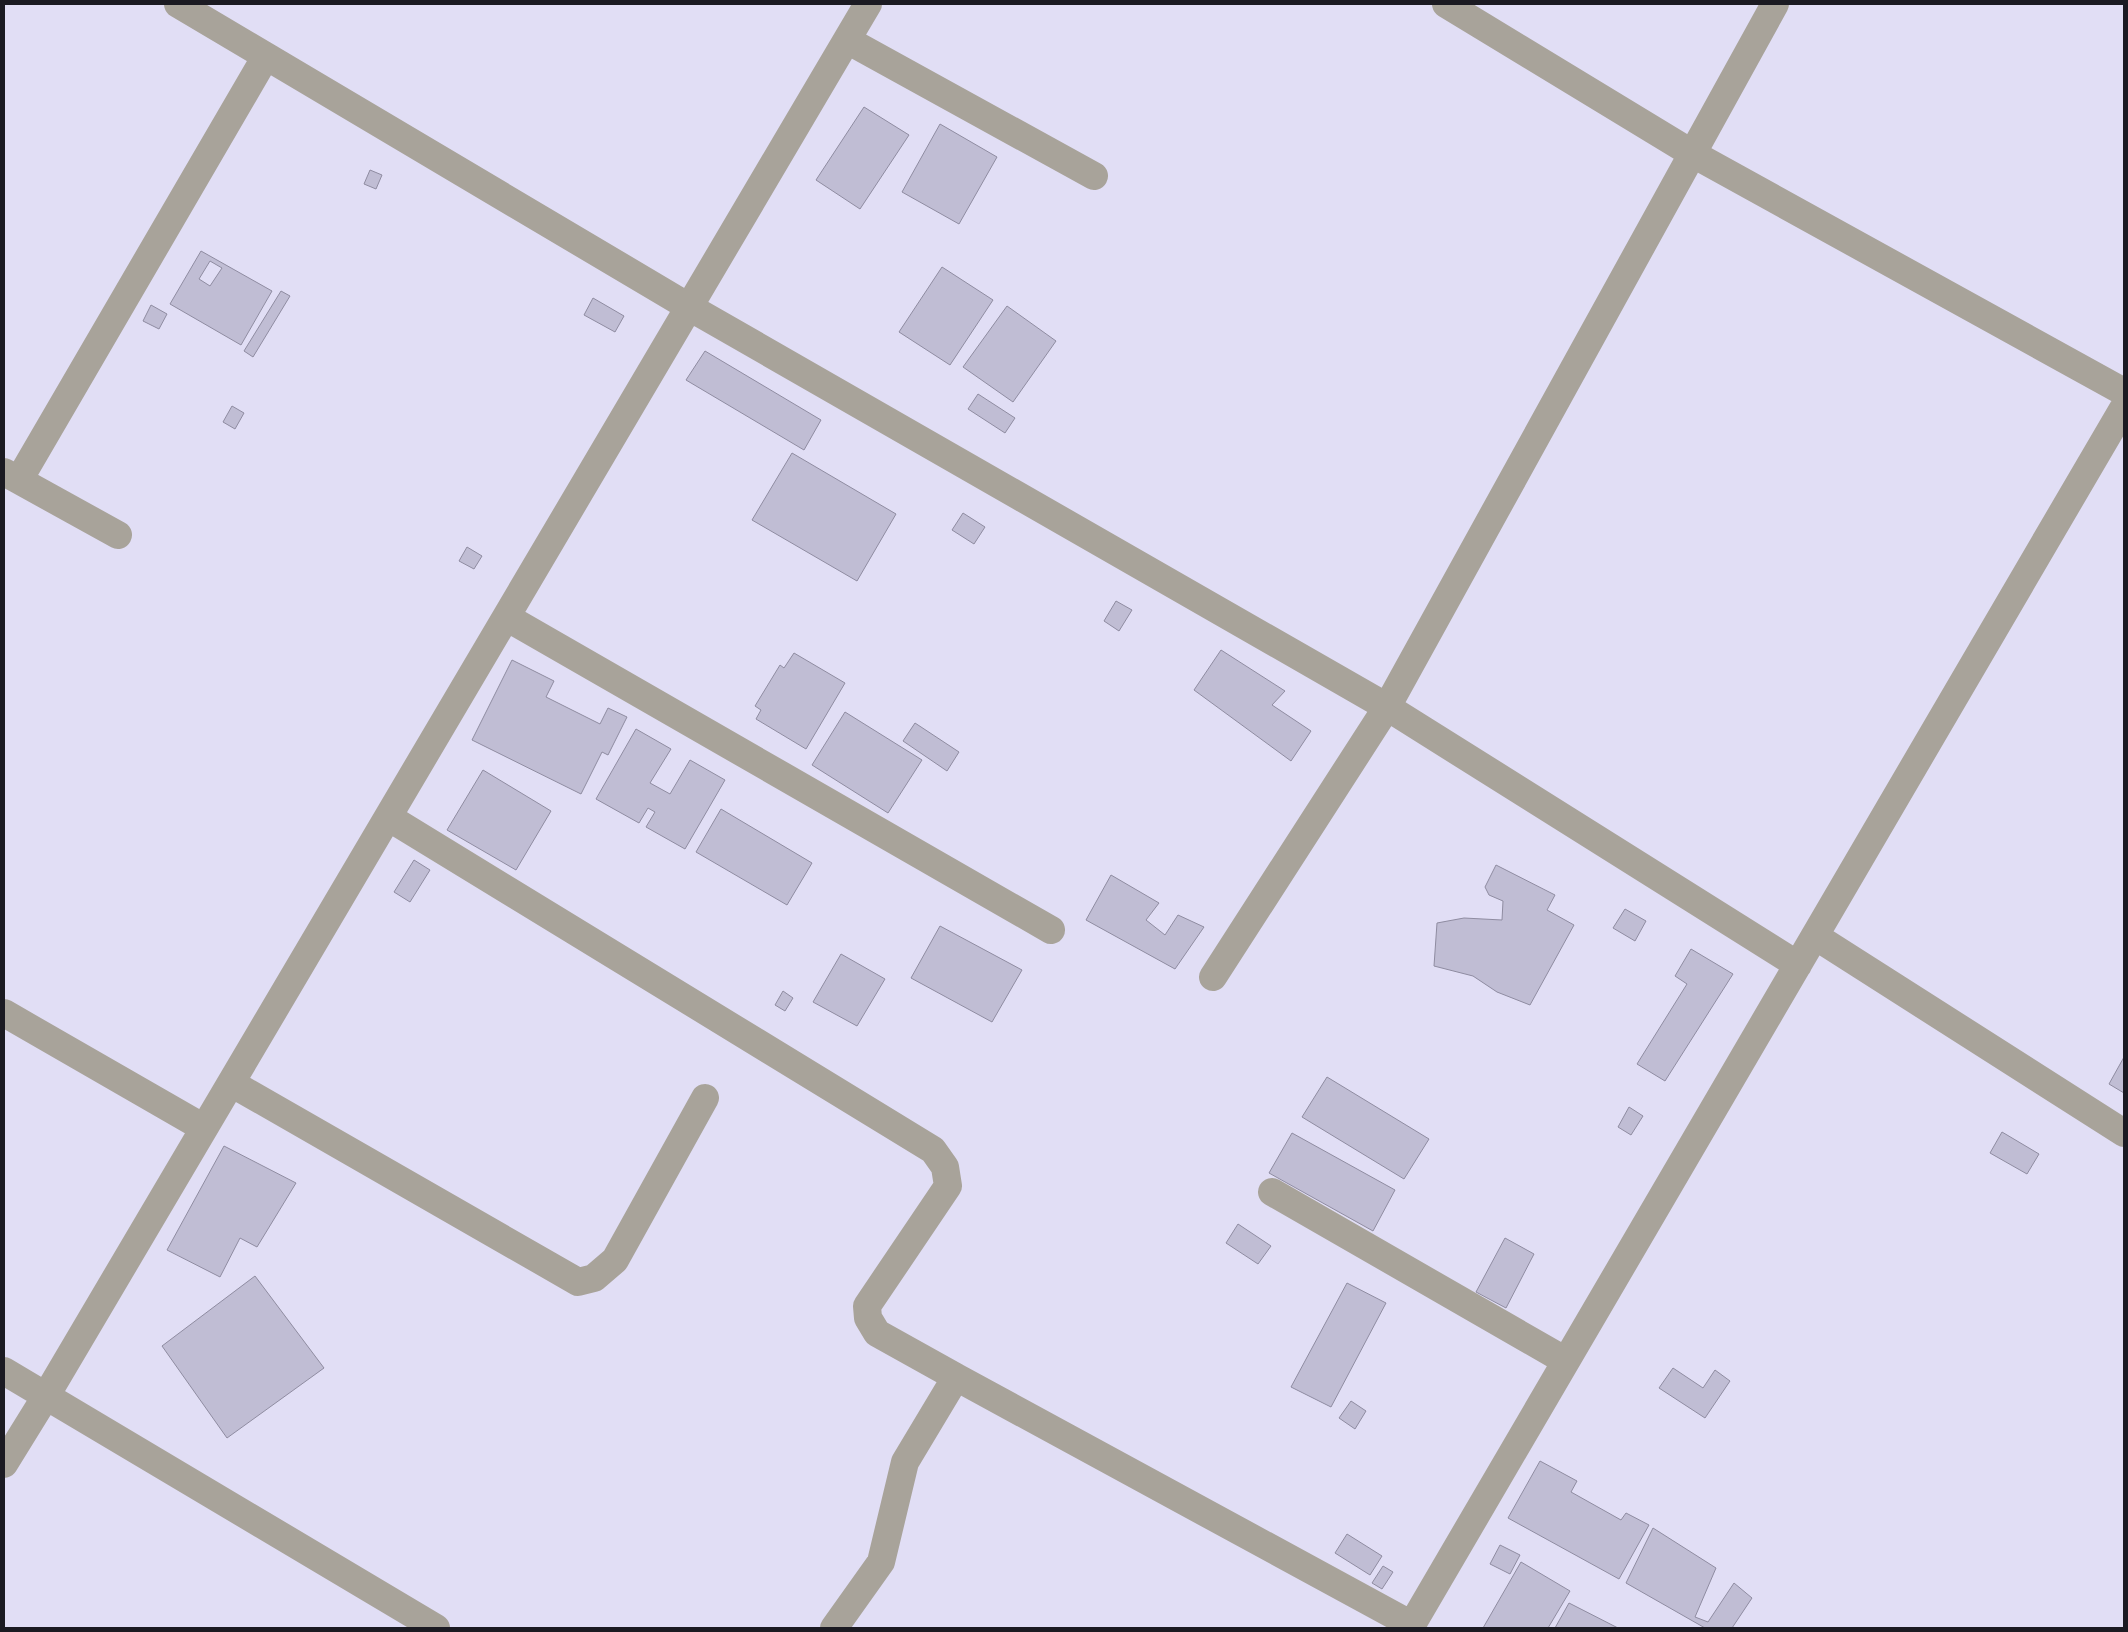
<svg xmlns="http://www.w3.org/2000/svg" width="2128" height="1632" font-family="Montserrat,sans-serif">
<style>
.building{fill:#c0bdd4;stroke:#8f8ca1;fill-rule:evenodd}
.lines{fill:none;stroke-linecap:round;stroke-linejoin:round}
.minor{stroke:#a8a39a;stroke-width:28}
</style>
<rect width="100%" height="100%" fill="#e1def5"/>
<path class="building" d="M864 107 909 135 860 209 816 180Z
M940 124 997 157 959 224 902 192Z
M370 170 382 175 376 189 364 184Z
M201 251 272 291 241 345 170 304ZM210 261 222 268 210 286 199 279Z
M942 267 993 300 950 365 899 332Z
M281 291 290 296 253 357 244 351Z
M593 298 624 316 615 332 584 315Z
M151 305 167 314 159 329 143 321Z
M1007 306 1056 341 1013 402 963 367Z
M705 351 821 420 804 450 686 380Z
M978 394 1015 418 1005 433 968 409Z
M232 406 244 413 235 429 223 422Z
M792 453 896 514 857 581 752 520Z
M963 513 985 527 974 544 952 530Z
M467 547 482 556 474 569 459 561Z
M1116 601 1132 610 1119 631 1104 621Z
M1221 650 1285 691 1272 705 1311 731 1291 761 1194 690Z
M794 653 845 683 806 749 756 719 761 710 755 706 780 665 784 668Z
M512 660 554 681 546 697 600 724 608 708 627 717 608 755 602 752 581 794 472 740Z
M845 712 922 760 888 813 812 765Z
M915 723 959 752 947 771 903 741Z
M636 729 671 749 650 783 670 794 690 760 725 780 685 849 646 827 655 812 648 808 639 823 596 799Z
M483 770 551 811 516 870 447 830Z
M721 809 812 863 787 905 696 852Z
M414 860 430 870 410 902 394 892Z
M1496 865 1555 895 1547 910 1574 925 1530 1005 1497 992 1473 976 1434 966 1437 923 1464 918 1502 920 1503 901 1489 895 1485 887Z
M1111 875 1159 903 1146 920 1165 935 1178 915 1204 927 1175 969 1086 920Z
M1625 909 1646 921 1635 941 1613 928Z
M940 926 1022 970 992 1022 911 978Z
M1691 949 1733 974 1665 1081 1637 1064 1687 984 1675 976Z
M841 954 885 979 857 1026 813 1002Z
M783 991 793 998 785 1011 775 1005Z
M2124 1057V1093L2109 1084Z
M1327 1077 1429 1139 1404 1179 1302 1117Z
M1629 1107 1643 1116 1631 1135 1618 1127Z
M2002 1132 2039 1154 2027 1174 1990 1153Z
M1292 1133 1395 1190 1373 1231 1269 1173Z
M224 1146 296 1183 257 1247 240 1238 220 1277 167 1250Z
M1238 1224 1271 1246 1258 1264 1226 1243Z
M1505 1238 1534 1254 1506 1308 1476 1292Z
M255 1276 324 1368 227 1438 162 1346Z
M1347 1283 1386 1303 1331 1407 1291 1387Z
M1673 1368 1703 1388 1715 1370 1730 1381 1705 1418 1659 1388Z
M1351 1401 1366 1411 1355 1429 1339 1418Z
M1540 1461 1577 1481 1571 1492 1621 1520 1626 1513 1649 1525 1619 1579 1508 1518Z
M1653 1528 1716 1568 1695 1617 1708 1622 1734 1583 1752 1598 1732 1628H1705L1626 1583Z
M1347 1534 1382 1556 1370 1575 1335 1553Z
M1500 1545 1520 1555 1510 1574 1490 1564Z
M1521 1562 1570 1591 1548 1628H1483Z
M1383 1566 1393 1572 1382 1589 1372 1583Z
M1569 1603 1618 1628H1555Z"/>
<g class="lines">
<path class="minor" d="M178 4 689 307 1387 707 1798 965
M1446 4 1693 154 2124 392
M847 40 1094 176
M4 472 118 535
M19 480 266 56
M506 617 1051 930
M388 817 933 1150 945 1167 948 1186 867 1306 868 1318 877 1333 956 1377
M1815 936 2124 1133
M1213 977 1387 707 1775 4
M4 1013 204 1128
M231 1083 578 1282 594 1278 615 1260 705 1098
M1272 1192 1566 1361
M4 1371 436 1628
M4 1464 46 1396 868 4
M834 1628 881 1562 905 1462 956 1377 1412 1625
M1410 1628 2124 407"/>
</g>
<rect width="2128" height="1632" fill="none" stroke="#1b1a22" stroke-width="10"/>
</svg>
